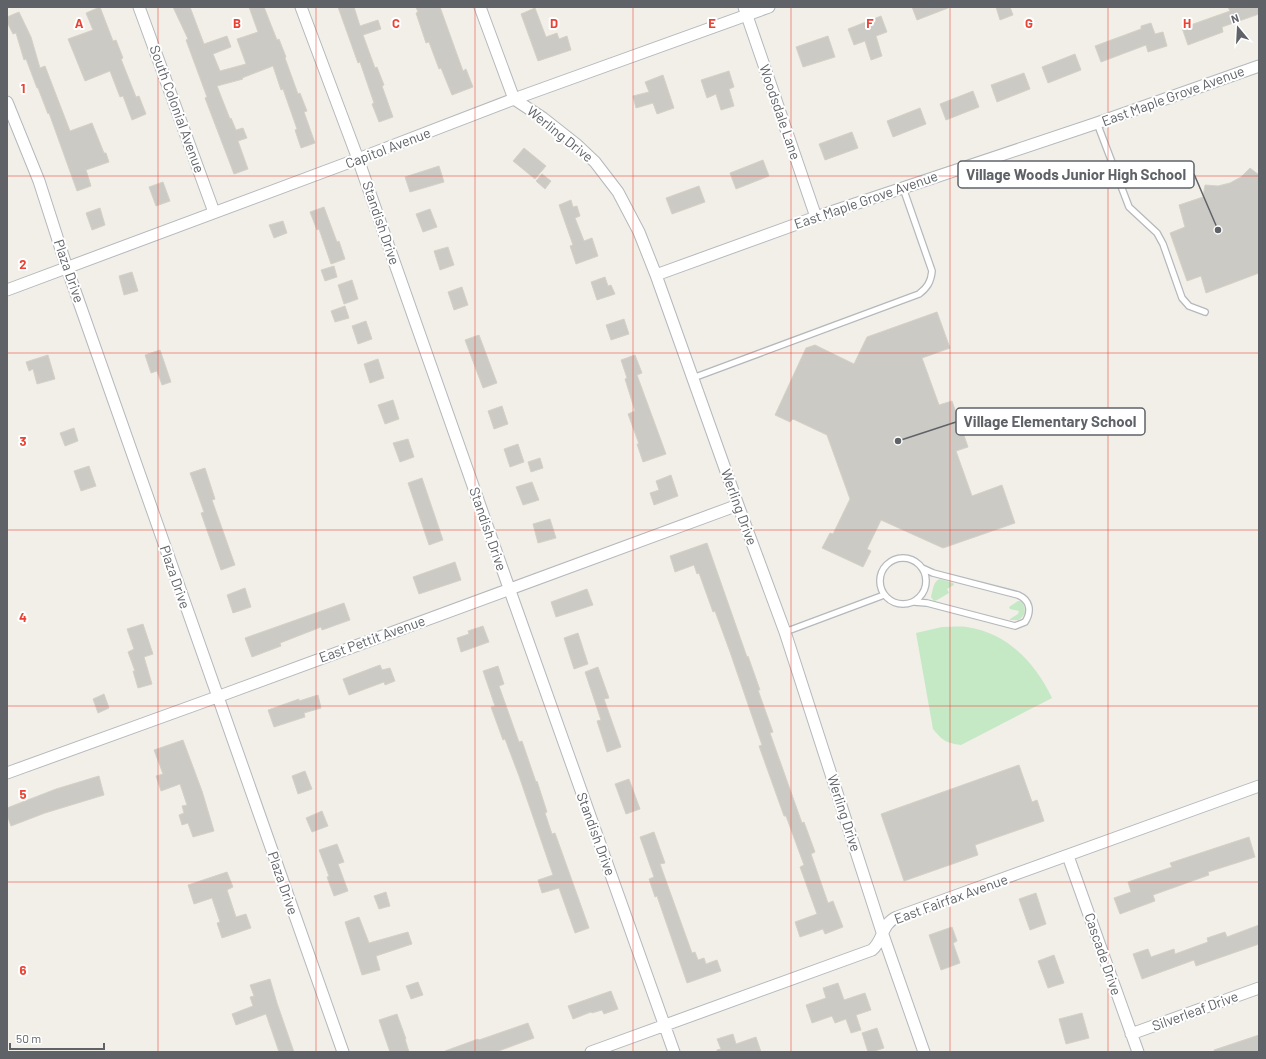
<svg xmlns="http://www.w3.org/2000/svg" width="1266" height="1059" font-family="Barlow,sans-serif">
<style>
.green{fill:#c5e8c5}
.building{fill:#cccac5;stroke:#d6d1c6}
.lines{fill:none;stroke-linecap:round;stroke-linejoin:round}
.service-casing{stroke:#b5b8bc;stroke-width:8}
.minor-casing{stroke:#b5b8bc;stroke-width:13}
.service{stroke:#fff;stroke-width:5.5}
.minor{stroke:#fff;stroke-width:11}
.grid{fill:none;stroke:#ea4335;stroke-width:1;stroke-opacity:0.55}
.labels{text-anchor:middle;stroke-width:4;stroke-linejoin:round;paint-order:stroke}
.street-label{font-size:14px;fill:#5f6368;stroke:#fff}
.grid-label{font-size:13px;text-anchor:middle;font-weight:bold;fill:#ea4335;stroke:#fff;stroke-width:4;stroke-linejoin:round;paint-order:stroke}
.leader{fill:none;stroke:#5f6368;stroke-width:1.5}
.callout-dot{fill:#5f6368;stroke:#fff;stroke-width:1.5}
.callout{fill:#fff;stroke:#5f6368;stroke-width:1.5}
.callout-label{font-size:15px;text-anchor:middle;font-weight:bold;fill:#5f6368}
</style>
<rect width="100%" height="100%" fill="#f1efe8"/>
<path class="green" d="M940 579 953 583 954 585 947 589 949 593 937 600 934 601 931 597C933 590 933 581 940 579Z
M1018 601H1021C1027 608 1026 616 1018 620H1010V619L1018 614 1019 611 1010 609 1009 607Z
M942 627C950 627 959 626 967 627 1007 633 1035 662 1052 698L961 745C946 743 943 741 933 729L916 633Z"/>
<path class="building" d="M100 7 113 41 116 40 123 58 121 59 136 97 139 96 146 114 132 120 123 96 120 97 110 71 85 81 68 39 93 30 86 13Z
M173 7H190L204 44 227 36 231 47 213 54 220 71 246 64 237 39 258 32 249 7H264L277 40 279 39 286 57 285 58 298 94 300 93 307 111 304 112 315 143 301 148 295 130 297 129 283 89 281 90 273 66 242 78 243 79 217 86 230 119 231 118 236 130 243 128 247 138 238 141 248 169 234 174 205 98 207 97 186 40 188 39Z
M338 7H354L360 26 378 20 381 29 363 35 375 68 377 67 384 85 382 86 393 117 379 122 372 104 374 103 360 62 358 63Z
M416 7H440L463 71 466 69 473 87 452 95 441 68 439 69 429 42 426 43 416 13 418 12Z
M912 7H948V8L917 20Z
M996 7H1010L1013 15 1000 20Z
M1228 7H1259V14L1222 27 1223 32 1188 45 1182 28 1230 11Z
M535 8 546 37 557 33 559 39 567 36 571 50 538 61 521 14Z
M19 12 31 37 40 68 45 66 70 131 92 123 104 153H106L109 162 86 170 91 186 77 191 49 113 48 114 38 88H37L26 59 24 60 16 33 13 34 7 22V17Z
M881 16 887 32 876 36 882 56 871 60 865 41 854 45 848 29Z
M1151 23 1155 34 1163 32 1167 46 1148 52 1146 45 1101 62 1095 46 1141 29V26Z
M828 36 835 57 803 67 796 47Z
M1075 54 1081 70 1048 83 1042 67Z
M729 71 734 87 729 89 734 106 721 110 716 94 707 98 701 80Z
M1024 73 1030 89 997 102 991 85Z
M663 75 674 108 657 114 653 103 636 108 633 96 649 92 645 82Z
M973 91 979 107 946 120 940 104Z
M920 108 926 124 893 137 887 121Z
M852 132 858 148 825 160 819 144Z
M524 148 546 166 535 179 513 161Z
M763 160 769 176 736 189 730 173Z
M439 166 444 182 410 192 405 177Z
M1250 168 1259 175V273L1206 293 1201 276 1187 281 1170 233 1185 227 1179 205 1203 197 1205 185 1218 186 1230 183 1241 177Z
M542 174 551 181 545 189 536 181Z
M163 182 170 201 156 206 149 187Z
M699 186 705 202 672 214 666 198Z
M571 200 573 207 577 206 580 216 575 218 584 241 592 238 598 256 576 264 570 246 573 245 559 205Z
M324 207 337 242 339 241 345 259 331 264 319 229 317 230 310 212Z
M100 208 105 225 92 230 86 213Z
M430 209 437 227 423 232 416 214Z
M283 221 287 233 274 238 269 225Z
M448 247 454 265 440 270 434 251Z
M334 266 337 277 325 281 321 270Z
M132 272 138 291 124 295 119 276Z
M605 277 608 286 611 285 615 294 597 300 591 282Z
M352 280 358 299 344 304 338 285Z
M462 287 468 305 454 310 448 292Z
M345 306 349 318 335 322 331 311Z
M937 312 950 348 922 358 939 405 952 401 968 447 956 451 972 496 1002 485 1015 523 943 548 881 520 867 549 871 551 863 567 822 548 830 533 833 534 850 499 827 435 793 419 790 422 775 415 806 348 815 345 854 364 867 337Z
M624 319 629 334 611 340 606 325Z
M366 321 372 339 358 344 352 326Z
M479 335 497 383 483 388 465 340Z
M160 350 171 382 162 385 157 371 151 373 145 355Z
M48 355 55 379 37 384 33 369 29 371 26 362Z
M635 355 642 373 637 375 666 454 643 462 637 444H639L628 414 635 411 625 379 627 378 621 360Z
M378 359 384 378 370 383 364 364Z
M393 400 399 419 385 424 378 405Z
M502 406 508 424 494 429 488 411Z
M74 428 78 441 65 446 60 433Z
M408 439 414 457 400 462 393 443Z
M518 444 524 462 510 467 504 449Z
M540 458 543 468 531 472 528 462Z
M89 466 96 486 81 491 74 471Z
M205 468 215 499 212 500 235 565 221 570 201 513 204 512 190 473Z
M671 475 678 496 654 505 650 493 659 490 656 481Z
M422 478 443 540 429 545 408 483Z
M532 482 539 500 523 505 516 487Z
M550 519 556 538 538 543 533 524Z
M707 543 747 657 748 656 760 690H758L773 732 770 733 802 823 804 822 815 852 811 854 828 903 833 901 843 927 825 934 823 929 800 937 795 922 817 914 800 867 804 865 786 816H784L759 746 762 745 730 652 715 611 713 612 699 573 697 574 694 565 675 572 670 556Z
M455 562 461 580 419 594 413 577Z
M245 588 251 607 233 613 227 595Z
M587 589 593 605 556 617 551 602Z
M344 603 350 620 322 630 321 627 280 643 281 646 252 657 245 638Z
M143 624 153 654 144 657 152 684 138 688 133 671H135L128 652 134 649 127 629Z
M483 626 489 642 461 652 457 638 469 634 468 631Z
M578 633 588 664 574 669 564 638Z
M380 665 382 670 390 668 395 681 385 685 384 682 349 695 343 679Z
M498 666 504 684 499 686 519 742 522 741 536 782 537 781 547 812 545 813 552 834 555 833 589 928 575 933 559 888 542 893 538 880 553 875 519 776 505 739 503 740 491 707 495 706 483 671Z
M598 667 609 698 604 699 621 747 607 752 597 721 601 720 585 672Z
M104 694 109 708 98 713 93 699Z
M318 695 321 708 304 713 305 717 274 727 268 710 299 699V701Z
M183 740 202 791 214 831 193 837 188 823 182 825 179 815 184 813 182 806 187 805 180 784 161 791 156 776 163 774 154 750Z
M1019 765 1032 802 1037 800 1044 821 975 845 978 855 904 881 881 814Z
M305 771 312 789 298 794 292 776Z
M99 776 104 795 45 813 11 826 7 815V808L56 789Z
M629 779 640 809 626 814 615 784Z
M322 811 328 826 312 832 306 818Z
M654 832 665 863 660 864 692 953 695 952 698 960 704 958 706 964 717 960 721 971 687 983 657 896 655 897 649 879 654 877 640 837Z
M1249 837 1255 857 1208 872 1209 875 1153 895 1155 901 1120 914 1114 898 1131 892 1128 882 1172 867 1170 863Z
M337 844 344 862 338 864 348 891 334 896 327 877 329 876 319 850Z
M227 872 233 887 227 890 236 917 246 914 251 928 222 938 217 923 220 922 212 898 194 904 188 885Z
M386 892 390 906 379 909 374 896Z
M1036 893 1046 924 1030 930 1019 899Z
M359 917 369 943 408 932 412 944 376 956 380 970 362 975 345 922Z
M1259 925V944L1196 966 1194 960 1142 979 1133 954 1148 949 1151 957 1174 949 1175 954 1208 942 1207 938 1225 932 1227 937Z
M952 927 957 941 953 943 960 963 941 970 929 935Z
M1054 955 1064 983 1048 988 1038 961Z
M270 979 277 1003 294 1052H279L266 1014 236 1025 232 1014 253 1006 250 997 254 996 250 985Z
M418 982 423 995 411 999 406 986Z
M838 983 844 1000 865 993 871 1010 856 1015 861 1030 851 1033 846 1019 835 1023 832 1016 812 1023 806 1005 826 998 823 988Z
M611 991 618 1009 604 1014 602 1010 592 1013 591 1012 573 1019 568 1006Z
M1082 1013 1089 1038 1066 1044 1059 1019Z
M397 1014 406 1039H405L409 1052H390L379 1020Z
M528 1023 534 1038 496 1052H445V1051L478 1039 479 1040Z
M877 1028 884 1048 872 1052H868L862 1033Z
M733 1034 736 1044 756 1037 761 1052H717V1050L721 1049 717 1039Z
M1259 1035V1052H1214V1050Z"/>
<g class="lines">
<g class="service-casing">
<path id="service" d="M1097 123 1129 207 1157 233 1163 244 1182 298 1189 306 1205 312
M693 378 919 294C927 288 931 282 932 271L903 188
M880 581a23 23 0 1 1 46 0a23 23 0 1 1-46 0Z
M914 602 927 603 1015 626 1025 622C1032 611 1030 600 1018 595L933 573 922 568
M785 632 884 595"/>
</g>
<g class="minor-casing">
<path id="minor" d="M139 7 214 212
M301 7 358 159 509 588 674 1052
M480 7 514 99 543 118 576 144 595 162 618 192 639 232 656 275 738 505 785 632 882 932 924 1052
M744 7 816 217
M7 102 39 181 67 268 343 1052
M656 275 816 217 1097 123 1259 66
M7 290 358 159 514 99 769 7
M7 773 217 697 738 505
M1068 856 1138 1052
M1131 1034 1259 988
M591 1052 872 950C884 940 881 924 897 917L1259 786"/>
</g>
<use href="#service" class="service"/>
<use href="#minor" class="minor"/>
</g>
<path class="grid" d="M158 7V1052M316 7V1052M475 7V1052M633 7V1052M791 7V1052M950 7V1052M1108 7V1052M7 176H1259M7 353H1259M7 530H1259M7 706H1259M7 882H1259"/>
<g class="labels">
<g class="street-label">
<text transform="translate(1173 96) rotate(-20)" y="5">East Maple Grove Avenue</text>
<text transform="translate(177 109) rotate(70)" y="5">South Colonial Avenue</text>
<text transform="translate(780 112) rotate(71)" y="5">Woodsdale Lane</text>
<text transform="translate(560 134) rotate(39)" y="5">Werling Drive</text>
<text transform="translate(388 148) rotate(-21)" y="5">Capitol Avenue</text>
<text transform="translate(866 200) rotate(-19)" y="5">East Maple Grove Avenue</text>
<text transform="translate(381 223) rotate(71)" y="5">Standish Drive</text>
<text transform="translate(69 271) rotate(71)" y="5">Plaza Drive</text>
<text transform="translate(739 507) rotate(70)" y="5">Werling Drive</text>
<text transform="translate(488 529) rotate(71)" y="5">Standish Drive</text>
<text transform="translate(175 577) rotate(71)" y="5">Plaza Drive</text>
<text transform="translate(372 639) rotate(-20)" y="5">East Pettit Avenue</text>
<text transform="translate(844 813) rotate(72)" y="5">Werling Drive</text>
<text transform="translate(596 834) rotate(70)" y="5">Standish Drive</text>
<text transform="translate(283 883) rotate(71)" y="5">Plaza Drive</text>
<text transform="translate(951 899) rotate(-20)" y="5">East Fairfax Avenue</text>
<text transform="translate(1103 954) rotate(71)" y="5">Cascade Drive</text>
<text transform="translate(1195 1011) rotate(-20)" y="5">Silverleaf Drive</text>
</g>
</g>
<g class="grid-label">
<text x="79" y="28">A</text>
<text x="237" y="28">B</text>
<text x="396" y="28">C</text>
<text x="554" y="28">D</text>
<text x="712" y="28">E</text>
<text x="870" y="28">F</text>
<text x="1029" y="28">G</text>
<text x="1187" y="28">H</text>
<text x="23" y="93">1</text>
<text x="23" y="269">2</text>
<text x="23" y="446">3</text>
<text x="23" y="622">4</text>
<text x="23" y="799">5</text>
<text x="23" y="975">6</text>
</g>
<path class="leader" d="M1218 230L1194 174M898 441L956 422"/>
<g class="callout-dot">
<circle cx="1218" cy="230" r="4"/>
<circle cx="898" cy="441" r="4"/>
</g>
<g class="callout">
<rect x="958" y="161" width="236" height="27" rx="4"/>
<rect x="956" y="408" width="189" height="27" rx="4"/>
</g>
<g class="callout-label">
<text x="1076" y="180">Village Woods Junior High School</text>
<text x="1050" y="427">Village Elementary School</text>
</g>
<rect width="1266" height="1059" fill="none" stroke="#5f6368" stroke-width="16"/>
<g transform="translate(1238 28) rotate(342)" stroke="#ffffff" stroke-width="3" paint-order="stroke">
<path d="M0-3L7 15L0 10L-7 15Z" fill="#5f6368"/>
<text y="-6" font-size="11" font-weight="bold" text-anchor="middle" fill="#5f6368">N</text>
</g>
<path d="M10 1043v6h94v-6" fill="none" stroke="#5f6368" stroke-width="2"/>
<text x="16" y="1043" font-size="12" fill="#5f6368" stroke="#ffffff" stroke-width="3" paint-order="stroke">50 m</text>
</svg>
